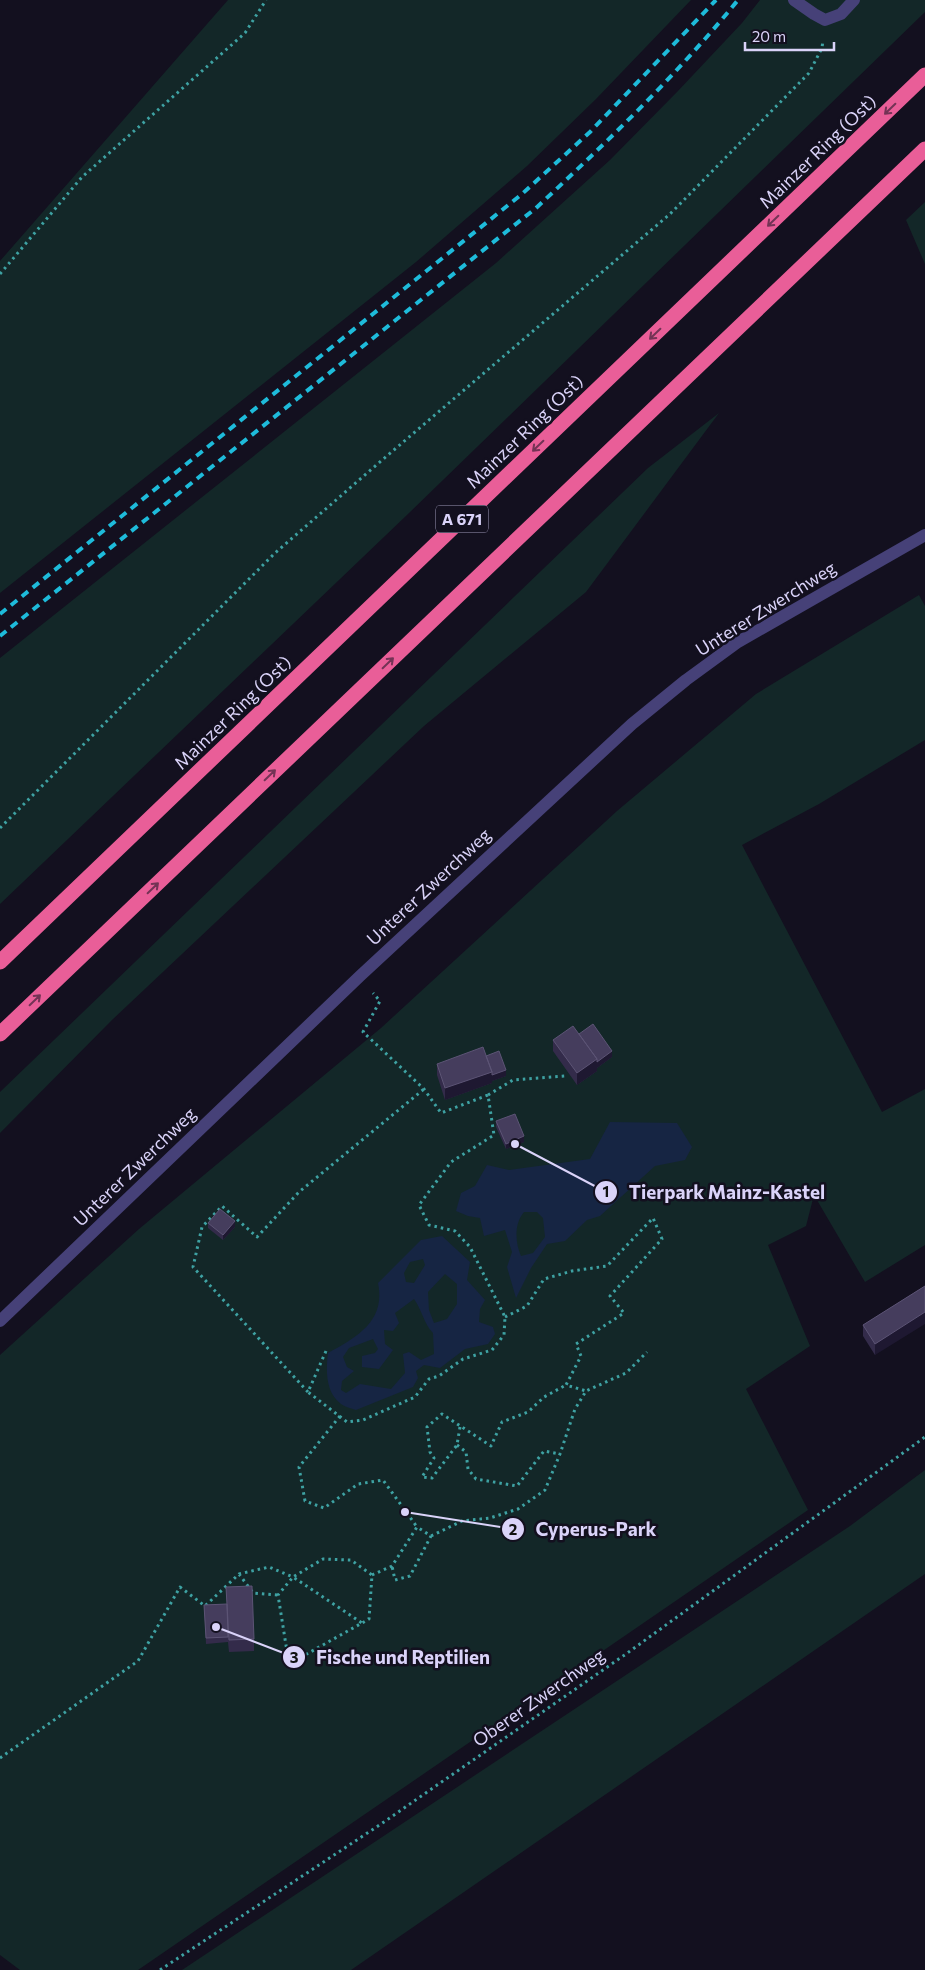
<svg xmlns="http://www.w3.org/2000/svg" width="925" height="1970" font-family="Commissioner,sans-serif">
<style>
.green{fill:#132728}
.water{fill:#162543;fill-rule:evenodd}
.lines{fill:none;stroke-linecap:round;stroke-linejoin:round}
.path{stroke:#3ea2a3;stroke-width:3;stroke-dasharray:2.5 4;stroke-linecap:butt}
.lane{stroke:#464178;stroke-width:12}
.street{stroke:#464178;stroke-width:12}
.highway{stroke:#e95e98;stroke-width:15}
.rail{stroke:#1ebbda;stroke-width:4;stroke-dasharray:8 6;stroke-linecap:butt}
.wall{fill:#332b4a}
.shaded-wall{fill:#1e1831}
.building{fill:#453d5d;stroke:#5c5475}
.oneway{stroke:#733355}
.labels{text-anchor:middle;stroke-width:5;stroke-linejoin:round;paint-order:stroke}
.shield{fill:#13101f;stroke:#9e98b8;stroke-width:1}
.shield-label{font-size:16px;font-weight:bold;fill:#dad3f9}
.street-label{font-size:18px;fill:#dad3f9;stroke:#13101f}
.leader{fill:none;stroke:#dad3f9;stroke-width:2}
.callout-dot{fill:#dad3f9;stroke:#13101f;stroke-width:2}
.mark-label{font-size:15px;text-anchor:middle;font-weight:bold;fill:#111}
.callout-label{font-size:19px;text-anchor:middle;font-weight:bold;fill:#dad3f9;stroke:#13101f;stroke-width:5;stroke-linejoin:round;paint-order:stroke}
</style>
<rect width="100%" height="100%" fill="#13101f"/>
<path class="green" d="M228 0H691L596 99 527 166 416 262 0 593V261Z
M760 0H925V12L408 514 0 904V658L496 263 610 160 677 92 742 23Z
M925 202V264L906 220Z
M719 413 586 592 424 726 112 1020 0 1133V1092L648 468Z
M919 595 925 606V740L819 804 742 845 882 1112 925 1089V1245L865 1282 814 1195 806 1226 768 1245 810 1346 746 1389 808 1510 138 1970H20L0 1955V1355L139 1229 381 1028 617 811 756 694Z
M925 1470V1574L351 1970H182L850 1526Z"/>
<path class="water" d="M610 1122 677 1123 692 1147 685 1160 655 1166 600 1216 587 1220 565 1241 547 1244 531 1268 516 1298 507 1267 512 1252 505 1230 484 1236 480 1218 468 1216 456 1211 461 1193 475 1186 487 1165 509 1170 590 1159ZM524 1212H537L543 1218 545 1237 533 1253 521 1256C515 1242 514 1224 524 1212Z
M442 1236 470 1262 467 1280 485 1300 480 1309 479 1322 493 1327 495 1334 488 1344 465 1349 440 1368 424 1365 416 1371 418 1378 413 1387 356 1410C351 1408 345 1407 341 1404 325 1392 326 1370 328 1353 357 1337 386 1321 378 1283L421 1240ZM423 1259 425 1265 414 1283 406 1282 404 1273 410 1262ZM445 1274 457 1284V1304L447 1319 434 1323 429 1310 428 1292ZM414 1299C422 1310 424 1324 433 1333L434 1354 421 1360 409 1352 403 1354 405 1373 391 1389 360 1384 346 1393 341 1390 342 1381 354 1371 347 1367 343 1357 349 1348 373 1339 378 1349 375 1353 362 1356V1367L379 1369 393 1350 385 1344 384 1330 393 1331 399 1323 395 1313Z"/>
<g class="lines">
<path class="path" d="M0 274 82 177 245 33 266 0
M0 828 275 553 381 461 670 214 809 73 822 48 823 40
M488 1095 513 1080 565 1076
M505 1317 527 1306 544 1279 572 1271 607 1266 653 1218 662 1239 610 1296 624 1313 576 1344 581 1356 566 1385 586 1391
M326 1351 308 1392 347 1422 363 1420 415 1397 429 1379 439 1376 463 1359 492 1350 504 1335 505 1317 470 1247 455 1231 429 1225 419 1205 451 1162 494 1135 488 1095 441 1113 424 1089 363 1032 380 1001 373 993
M308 1392 193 1267 202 1227 222 1206 257 1237 299 1192 424 1089
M340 1416 299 1467 305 1501 324 1508 358 1484 383 1480 417 1527
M460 1427 457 1445 432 1478 422 1477 434 1458 430 1452 427 1427 442 1414 491 1446 502 1422 528 1412 544 1397 566 1385
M457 1445 466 1452 468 1469 476 1479 517 1486 544 1451 560 1454
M431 1536 462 1521 490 1518 518 1509 545 1490 560 1454 575 1409 586 1391 626 1373 647 1352
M239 1574 253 1593 278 1595
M372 1575 392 1566 417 1527 431 1536 410 1576 395 1580 392 1566
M0 1758 138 1661 180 1587 205 1606 239 1574 269 1567 293 1577 323 1559 351 1560 372 1575 369 1619 362 1623 289 1664 278 1595 293 1577 362 1623
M160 1970 381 1824 626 1654 925 1437"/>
<path class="lane" d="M794 0 814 14 825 20 841 14 854 0"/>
<path class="street" d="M0 1321 360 976 632 724 686 680 738 642 925 535"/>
<path class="highway" d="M0 962 925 75
M0 1034 925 149"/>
<path class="rail" d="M0 614 522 194 590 132 716 0
M0 636 536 208C607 142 677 75 738 0"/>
</g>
<path class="wall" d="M579 1034 612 1057 597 1068V1071L577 1085 553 1051V1040Z
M486 1056 506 1076 492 1081V1083L445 1100 437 1075V1064Z
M496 1121 524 1142 506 1149 496 1127Z
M208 1223 235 1227 223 1240 208 1228Z
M925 1286 875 1355 863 1336V1325Z
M226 1587 254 1639V1651L229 1652 228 1642 206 1644 204 1605 227 1604Z"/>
<path class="shaded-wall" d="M612 1051V1057L597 1068V1071L577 1085V1073L597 1059Z
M506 1070V1076L492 1081V1083L445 1100V1088L492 1072Z
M524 1136V1142L506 1149V1144Z
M235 1221V1227L223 1240V1235Z
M925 1312V1324L875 1355V1344Z"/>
<path class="building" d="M593 1024 612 1051 597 1062V1059L579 1034Z
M573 1026 597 1059 577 1073 553 1040Z
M483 1047 492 1072 445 1088 437 1064Z
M499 1051 506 1070 492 1075V1072L486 1056Z
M515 1114 524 1136 506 1144 496 1121Z
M220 1209 235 1221 223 1235 208 1223Z
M925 1286V1312L875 1344 863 1325Z
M252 1586 254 1639 229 1640 226 1587Z
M227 1604 228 1637 206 1638 204 1605Z"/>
<defs><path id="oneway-shaft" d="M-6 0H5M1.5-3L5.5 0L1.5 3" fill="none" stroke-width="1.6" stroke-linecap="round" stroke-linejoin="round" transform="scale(1.25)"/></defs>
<g class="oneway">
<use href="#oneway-shaft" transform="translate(890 109) rotate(136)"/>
<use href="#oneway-shaft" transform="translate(773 221) rotate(136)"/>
<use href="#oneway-shaft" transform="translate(655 334) rotate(136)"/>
<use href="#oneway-shaft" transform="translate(538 446) rotate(136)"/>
<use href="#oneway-shaft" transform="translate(388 663) rotate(-44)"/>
<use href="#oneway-shaft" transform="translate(270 775) rotate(-44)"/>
<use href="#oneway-shaft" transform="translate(153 888) rotate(-44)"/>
<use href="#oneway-shaft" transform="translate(35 1000) rotate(-44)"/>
</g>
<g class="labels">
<rect class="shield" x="436" y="505.5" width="52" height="27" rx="4"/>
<g class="shield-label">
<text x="462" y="525">A 671</text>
</g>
<g class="street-label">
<text transform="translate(818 152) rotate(-44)" y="6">Mainzer Ring (Ost)</text>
<text transform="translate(525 432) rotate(-44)" y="6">Mainzer Ring (Ost)</text>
<text transform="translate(766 609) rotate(-32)" y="6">Unterer Zwerchweg</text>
<text transform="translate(233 713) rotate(-44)" y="6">Mainzer Ring (Ost)</text>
<text transform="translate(429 887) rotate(-43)" y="6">Unterer Zwerchweg</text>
<text transform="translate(135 1167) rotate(-44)" y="6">Unterer Zwerchweg</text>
<text transform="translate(539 1698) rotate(-35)" y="6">Oberer Zwerchweg</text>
</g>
</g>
<path class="leader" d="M515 1144L606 1192M405 1512L513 1529M216 1627L294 1657"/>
<g class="callout-dot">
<circle cx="515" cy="1144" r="5"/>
<circle cx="405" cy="1512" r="5"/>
<circle cx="216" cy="1627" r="5"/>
<circle cx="606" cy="1192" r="12"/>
<circle cx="513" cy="1529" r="12"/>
<circle cx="294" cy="1657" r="12"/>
</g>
<g class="mark-label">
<text x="606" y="1197">1</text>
<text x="513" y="1535">2</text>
<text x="294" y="1663">3</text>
</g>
<g class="callout-label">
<text x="727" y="1199">Tierpark Mainz-Kastel</text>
<text x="596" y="1536">Cyperus-Park</text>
<text x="403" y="1664">Fische und Reptilien</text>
</g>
<path d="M745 42v8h89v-8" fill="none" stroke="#dad3f9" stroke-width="2.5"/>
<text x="752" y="42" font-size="15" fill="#dad3f9" stroke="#13101f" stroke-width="4" paint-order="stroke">20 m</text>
</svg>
